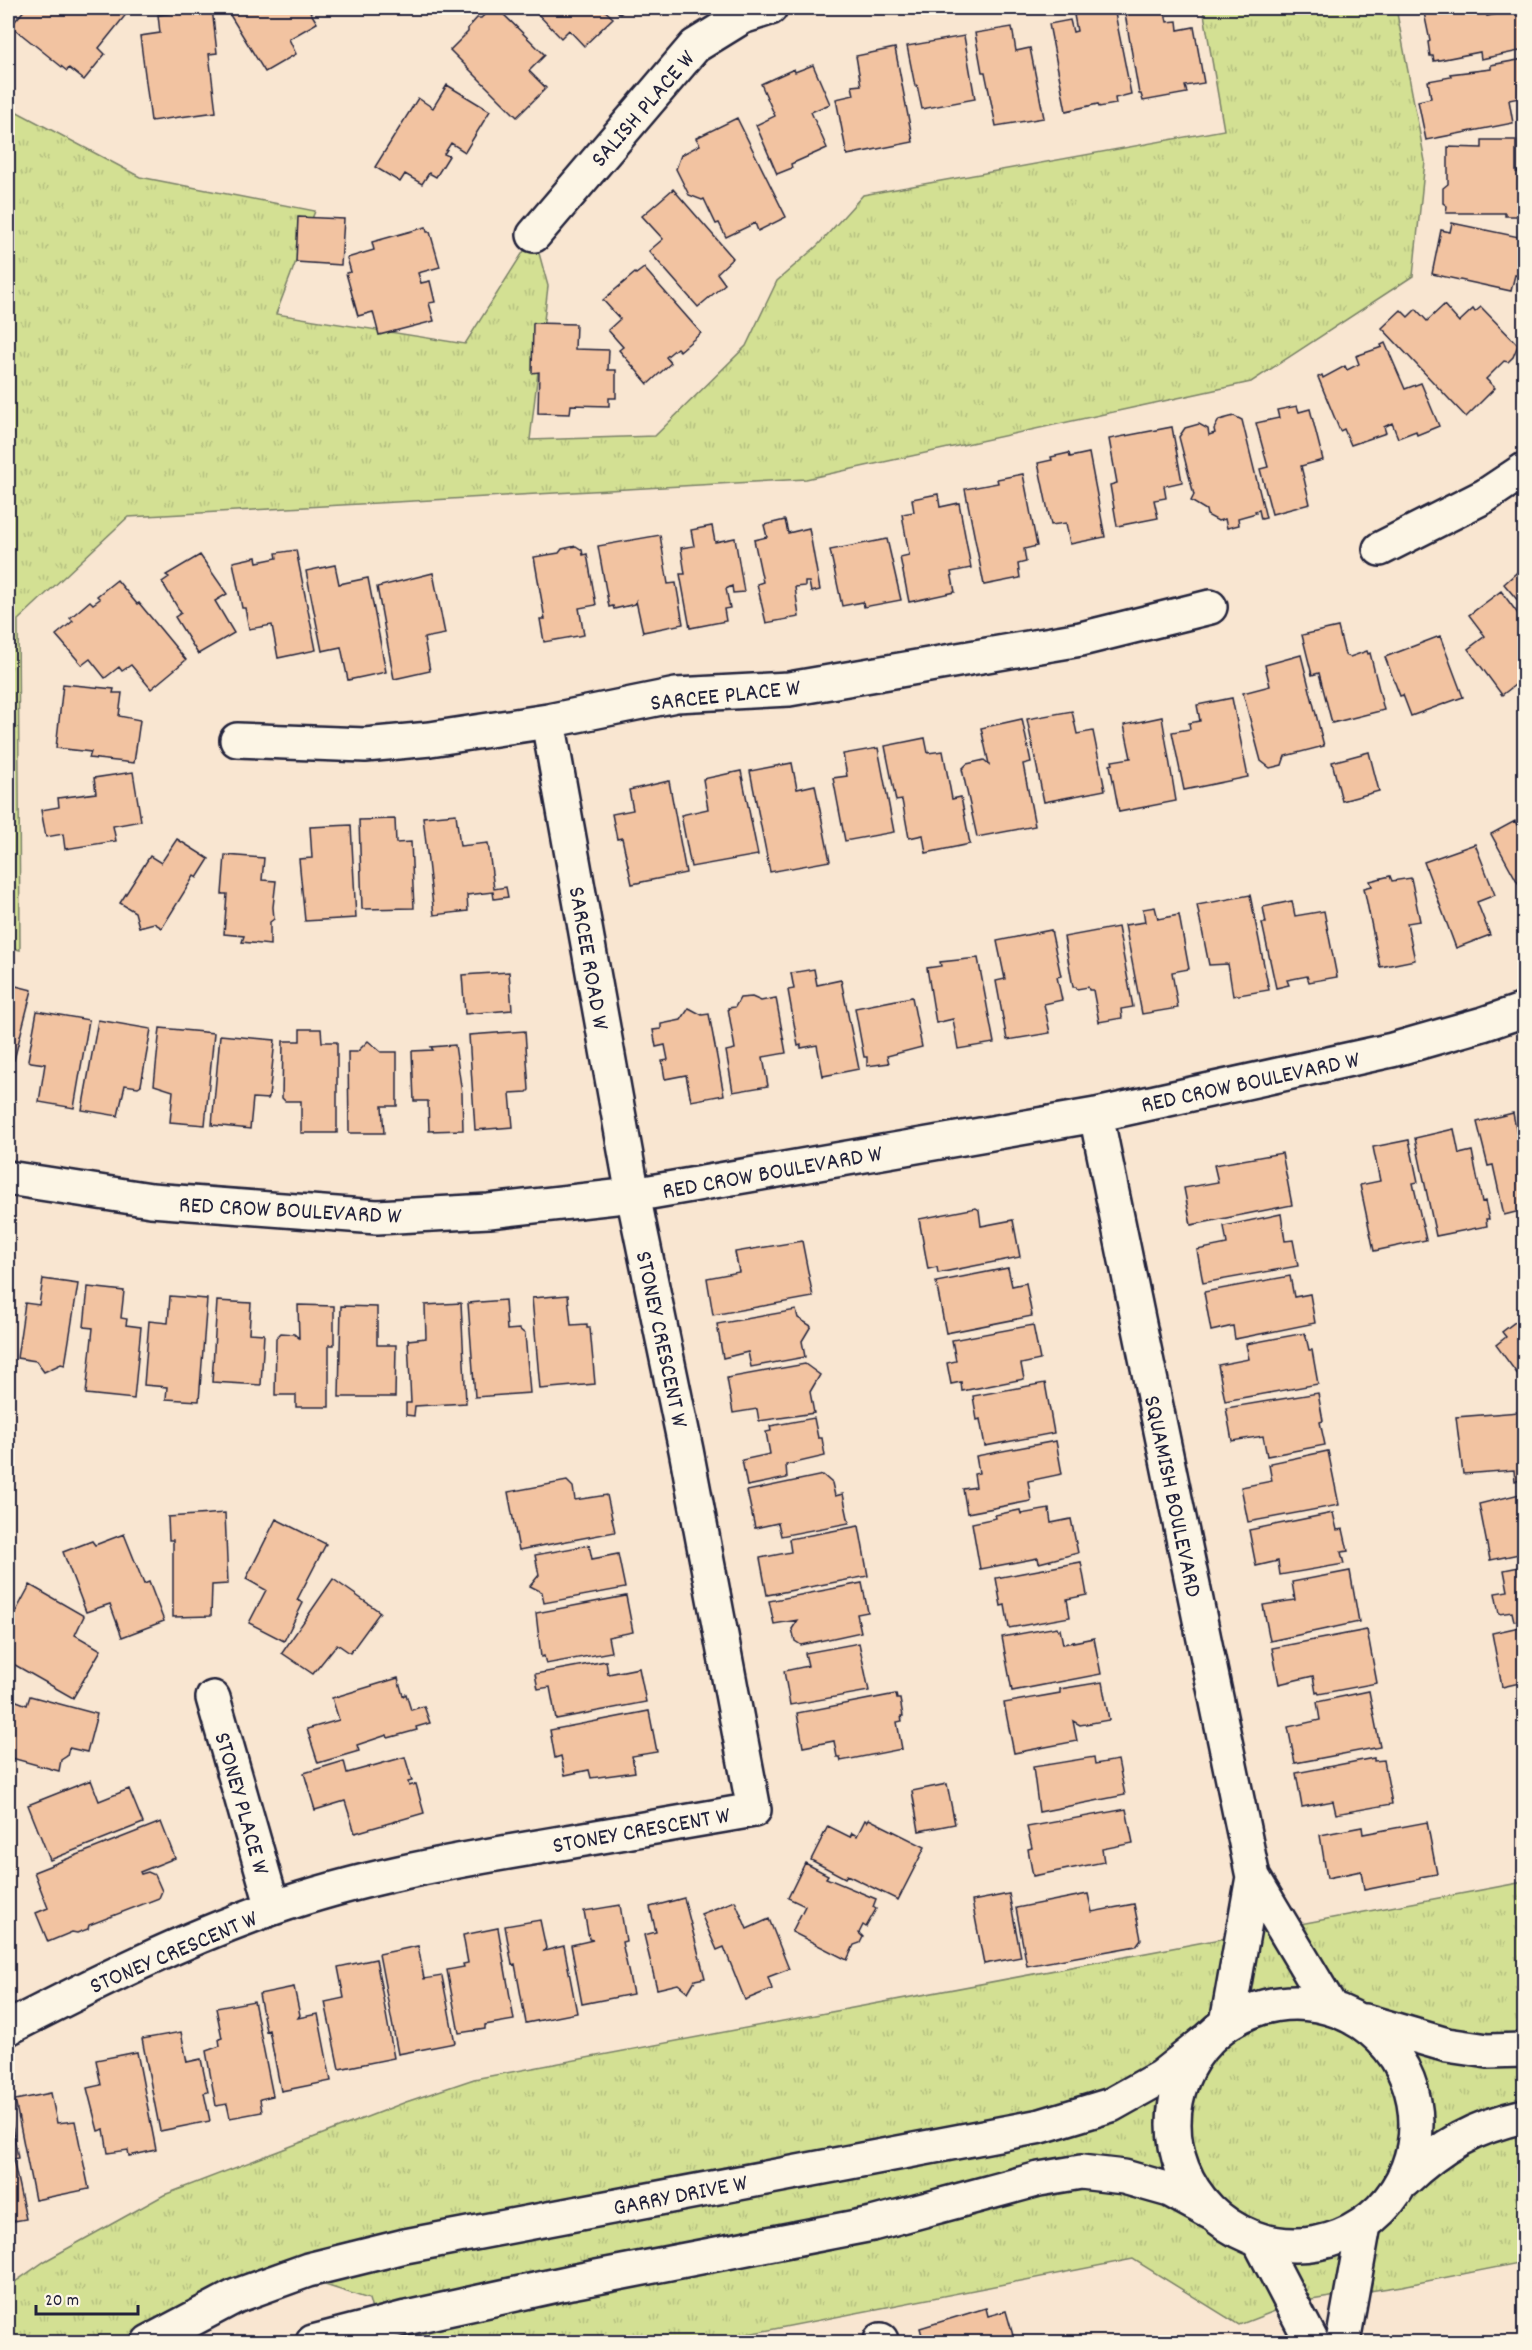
<svg xmlns="http://www.w3.org/2000/svg" width="1532" height="2350" font-family="Dekko,sans-serif">
<style>
.grass{fill:url(#grass-tufts);stroke:#7a8167;stroke-width:1.5}
.building{fill:#f2c3a1;stroke:#22223b;stroke-width:1.5}
.lines{fill:none;stroke-linecap:round;stroke-linejoin:round}
.minor-casing{stroke:#22223b;stroke-width:38}
.tertiary-casing{stroke:#22223b;stroke-width:38}
.secondary-casing{stroke:#22223b;stroke-width:38}
.minor{stroke:#fcf5e5;stroke-width:33}
.tertiary{stroke:#fcf5e5;stroke-width:33}
.secondary{stroke:#fcf5e5;stroke-width:33}
.labels{text-anchor:middle;stroke-width:4.5;stroke-linejoin:round;paint-order:stroke}
.street-label{font-size:24px;fill:#22223b;stroke:#fcf5e5}
</style>
<defs>
<pattern id="grass-tufts" width="24" height="20" patternUnits="userSpaceOnUse" patternTransform="scale(1.5)"><rect width="24" height="20" fill="#d3e093"/><path d="M3 7l-1-3M5 7V3M7 7l1-3M15 17l-1-3M17 17v-4M19 17l1-3" fill="none" stroke="#b5c080"/></pattern>
</defs>
<rect width="100%" height="100%" fill="#f9e6d1"/>
<filter id="ink" filterUnits="userSpaceOnUse"><feTurbulence type="fractalNoise" baseFrequency=".0167" numOctaves="2"/><feDisplacementMap in="SourceGraphic" scale="12" xChannelSelector="R" yChannelSelector="G"/><feConvolveMatrix kernelMatrix="1 2 1 2 8 2 1 2 1" color-interpolation-filters="sRGB"/></filter>
<g filter="url(#ink)">
<path class="grass" d="M1203 8H1396L1425 161 1413 276 1251 382 806 479 128 517 18 620 20 950 8 947V107L140 177 315 211 276 314 465 344 534 235 548 286 530 440 655 436 746 346 777 281 818 245 863 195 1224 130Z
M1524 1882V2262L1402 2286 1298 2302 1239 2325 1133 2259 707 2342H381L369 2299 303 2278 149 2342H8V2287L45 2261 164 2195 406 2102 474 2079Z"/>
<path class="building" d="M26 8H122L128 12 99 48 105 54 84 80 69 68 67 71 11 26Z
M212 8 217 53 209 54 216 112 151 121 140 36 160 33 158 15Z
M242 8H308L317 23 289 39 296 54 265 72 230 15Z
M492 8H497L545 55 529 71 546 88 517 117 450 50 468 32V28L477 18H481Z
M527 8H602L613 18 584 46 569 30 561 38 533 9 531 11Z
M614 8H627L620 14Z
M1108 8H1114L1131 94 1115 98 1116 104 1099 107 1098 104 1066 111 1049 24 1070 20 1073 32 1077 31 1074 15Z
M1124 8H1164L1167 22 1177 21 1178 30 1194 27 1204 83 1185 86 1187 93 1143 101 1141 94H1139Z
M1423 8H1485L1487 16 1520 9 1524 35V50L1481 59 1480 52 1434 61 1433 56H1430L1428 42 1430 41Z
M1012 27 1016 51 1030 48 1044 118 996 126 985 72H982L975 33Z
M964 36 975 99 922 109 917 85 915 86 907 46Z
M895 48 913 142 847 155 836 99 854 95 852 86 861 85 856 56Z
M1524 59V97L1509 100 1513 123 1426 140 1418 101 1431 98 1428 81 1451 77 1450 74 1491 69V65Z
M813 65 830 104 811 112 827 148 791 164 792 168 777 174 756 125 775 116 761 84 794 69 795 72Z
M447 85 490 111 465 152 451 143 444 154 449 156 436 177 429 173 422 184 405 174 400 182 375 167 418 98 433 108Z
M737 118 786 217 758 231 755 223 726 237 719 223 716 224 704 199 702 200 689 195 676 169 681 155 700 145 696 138Z
M1482 140H1516V172H1524V216H1505V213H1446L1447 206 1443 203V188L1448 184V147L1482 148Z
M673 189 733 258 717 273 725 284 698 307 649 251 663 239 642 216Z
M298 217 344 219 341 265 296 262Z
M1452 223 1524 238V277L1515 275 1511 291 1432 274 1441 230 1450 232Z
M426 227 427 232H430L440 267 418 273 421 283 430 281 435 302 429 303 434 321 379 335 373 312 358 316 346 273 351 272 347 258 374 250 372 242Z
M644 268 701 333 680 351 677 348 666 357 671 363 648 384 619 350 623 347 608 330 620 319 603 300 635 273 636 274Z
M1444 305 1459 322 1473 309 1475 312 1481 307 1518 345 1513 357 1508 362 1504 361 1486 379 1495 388 1466 417 1382 328 1401 310 1408 317 1416 309 1427 321Z
M533 323 576 324 575 349 609 350 608 370H616V398H609V406L571 405 570 414 538 413 539 372 532 373Z
M1385 343 1405 389 1421 383 1439 426 1417 435 1416 431 1398 438 1392 423 1384 427 1386 433 1351 445 1344 429 1340 431 1318 377 1322 375 1323 378 1345 366 1347 370 1359 364 1356 356 1382 347 1381 345Z
M1297 406 1299 412 1310 409 1323 460 1301 466 1310 504 1272 514 1260 469 1268 467 1256 423 1279 418 1277 410Z
M1234 416 1242 420 1266 518 1261 519 1259 510 1255 511 1256 513 1238 518 1239 525 1227 528 1225 519 1218 521 1207 515 1206 510 1191 501 1194 495 1179 437 1185 428 1199 424 1208 429 1209 435 1215 433 1214 429 1219 420Z
M1172 427 1182 482 1164 486 1166 498 1154 500 1158 518 1117 526 1110 485 1117 483 1109 439Z
M1069 453 1070 457 1089 453 1105 537 1070 544 1066 523 1051 525 1038 463 1052 460 1051 457Z
M1023 474 1037 546 1024 549 1026 562 1018 564 1020 578 984 585 965 489 998 483 997 479Z
M938 494 940 507 959 503 971 568 951 572 955 592 909 602 900 557 909 555 902 514 914 512 912 499Z
M785 520 788 533 809 528 820 590 811 592 809 582H805V586L795 587 799 617 766 623 757 584 763 582 754 540 767 537 764 525Z
M712 526 715 542 735 538 744 592 733 593 732 586 726 589 730 608 724 609 726 621 690 628 680 574H685L681 548 694 546 691 530Z
M660 535 668 584 676 583 683 624 643 632 636 601 635 604 614 609 613 606 609 607 598 546Z
M887 539 901 600 864 607 863 602 842 606 830 550Z
M576 546 582 550 583 555 587 554 596 605 579 608 584 635 544 642 540 619H545L534 557 559 553 562 549Z
M296 550 316 650 278 658 272 625 249 629 245 608H242L233 562 256 557 257 562 277 558 276 553Z
M200 555 227 594 215 601 234 633 198 654 175 617 181 613 162 582 169 577 166 575Z
M335 565 339 584 368 578 386 672 348 680 341 647 322 651 306 571Z
M1524 566V608L1504 584Z
M433 573 445 634 424 638 430 671 394 679 377 587Z
M117 580 137 604 139 603 186 660 151 689 131 665 122 671 119 667 105 678 90 659 82 665 56 635 73 621 70 618 90 601 93 604 100 599 97 596Z
M1501 591 1524 622V627L1522 629 1524 632V678L1502 695 1468 649 1485 636 1469 615Z
M1338 627 1345 655 1350 657 1367 651 1368 654 1370 653 1384 710 1332 723 1319 673 1312 675 1302 635Z
M1440 636 1463 697 1411 716 1403 695 1400 696 1385 657Z
M1301 655 1324 746 1285 756 1282 765 1270 768 1261 761 1243 693 1270 686 1265 665Z
M63 684 114 689 113 693H122L119 716 140 720 134 763 89 758 91 752 56 748Z
M1232 698 1248 777 1184 790 1172 732 1190 729 1189 723 1200 721 1197 705Z
M1072 711 1077 734 1093 731 1105 790 1044 802 1027 719Z
M1162 717 1176 801 1119 812 1110 765 1113 764 1112 761 1131 758 1124 725Z
M1022 719 1031 762 1023 764 1035 826 977 837 962 769 967 764 984 760 989 764 981 728Z
M925 738 928 753 943 751 952 799 961 797 970 844 926 853 923 835 909 838 902 800 896 801 885 746Z
M878 748 894 832 845 841 833 778 847 776 843 754Z
M1369 752 1379 791 1342 801 1332 762Z
M792 763 797 789 815 785 830 861 770 872 750 771Z
M741 771 758 855 691 867 681 815 708 809 703 779Z
M133 772 141 821 113 826 116 841 65 849 63 834 46 837 41 810 59 807 58 798 96 793 94 778Z
M669 781 686 873 632 884 622 838 617 839 612 814 633 810 629 790Z
M456 814 460 846 488 843 494 889 506 887 508 897 494 899 493 892 467 895 468 911 434 915 423 817Z
M395 819 396 843 411 842 414 908 362 909 359 820Z
M1515 821 1517 825 1524 821V880L1518 883 1491 834Z
M351 825 356 918 305 921 299 859 312 858 310 827Z
M177 839 209 859 197 878 194 876 162 928 154 923 139 927 135 912 120 903 150 856 161 863Z
M1475 844 1495 895 1477 902 1490 935 1456 948 1424 862Z
M225 855 264 858 262 880 276 881 273 907 274 919 270 922V945L242 942 244 936 224 934 227 894H222Z
M1390 876 1392 881 1411 878 1420 921 1407 923 1415 960 1380 967 1364 888 1372 886 1370 881Z
M1250 895 1269 990 1233 996 1228 964 1209 965 1197 905Z
M1292 901 1295 916 1324 911 1337 977 1309 982 1307 976 1287 980 1289 985 1276 988 1262 923H1266L1263 907Z
M1155 907 1158 919 1179 915 1189 969 1172 972 1178 1008 1142 1014 1125 925 1145 922 1143 909Z
M1118 927 1133 1007 1121 1009 1122 1018 1099 1022 1093 990H1089L1088 987 1077 989 1076 987H1073L1064 937Z
M1051 930 1061 976 1057 977 1062 1000 1044 1004 1050 1033 1007 1040 996 981 1005 979 997 941Z
M978 958 994 1043 958 1049 953 1019 936 1023 927 968 941 966 940 962Z
M814 969 817 985 841 980 859 1069 823 1076 817 1045 801 1048V1045L798 1046 788 990 794 989 791 973Z
M509 972 512 1010 465 1014 462 975Z
M8 984 32 990 14 1060 8 1058Z
M752 997 761 1001 776 998 786 1053 763 1057 768 1086 733 1092 726 1051 735 1049 728 1008 735 1007 740 998Z
M912 997 922 1047 887 1056 889 1063 867 1066V1057H864L855 1008Z
M689 1008 702 1015 709 1014 724 1095 691 1101 686 1075 665 1079 662 1061 668 1060 665 1045 656 1047 653 1030 661 1029V1024L681 1020Z
M37 1011 89 1020 74 1108 39 1102 45 1064 31 1062 28 1060Z
M98 1020 151 1029 141 1085 138 1087 125 1085 118 1116 82 1110Z
M160 1028 214 1033 205 1125 170 1122 173 1091 154 1085Z
M300 1029H321L322 1042H337V1133H301V1101H285L282 1098 283 1041H300Z
M525 1031 529 1090 527 1092 510 1093 513 1127 475 1130 469 1035Z
M220 1035 275 1040 269 1097 268 1099 253 1098 250 1129 212 1125Z
M368 1041 381 1052H397V1106H382L384 1133H349L348 1052H357Z
M455 1045 462 1093 463 1130 429 1131 428 1101H414L412 1051 433 1050 431 1047Z
M1513 1113 1520 1150 1524 1149V1210L1504 1215 1493 1165 1488 1166 1477 1122Z
M1454 1129 1459 1154 1472 1151 1482 1202 1485 1201 1489 1219H1486L1487 1226 1436 1236 1415 1138Z
M1409 1140 1418 1182 1413 1183 1426 1240 1374 1251 1360 1185 1380 1181 1373 1147Z
M1282 1153 1292 1205 1191 1225 1184 1188 1218 1182 1214 1165Z
M976 1208 979 1210 981 1226 1013 1220 1020 1257 938 1273 937 1267 928 1269 919 1219Z
M1281 1214 1285 1241 1293 1240 1298 1266 1203 1283 1197 1250 1227 1244 1224 1226Z
M802 1241 813 1297 713 1315 707 1278 739 1272 735 1252Z
M1008 1268 1012 1286 1026 1283 1032 1316 946 1333 936 1282Z
M1290 1276 1294 1297 1310 1294 1315 1323 1235 1339 1233 1326 1211 1331 1204 1292Z
M43 1279 78 1284 65 1365 61 1364 44 1372 36 1361 17 1358 25 1303 39 1305Z
M88 1287 124 1291 121 1318 127 1319 126 1325 141 1327 134 1399 86 1394 93 1328 84 1327Z
M568 1295 571 1325 587 1324V1328H590L595 1384 540 1389 532 1298Z
M170 1296 207 1299 199 1401 166 1399 167 1387 144 1385 149 1321 168 1323Z
M505 1300 507 1330 519 1329 525 1334 530 1393 475 1397 468 1303Z
M217 1301 251 1303 249 1333 264 1334 261 1385 212 1382Z
M8 1303 12 1304 8 1327Z
M461 1303 466 1403 415 1406 414 1416 406 1415V1403H411L408 1340 426 1338 425 1305Z
M298 1305 334 1306V1345H329V1407H296V1395H275L276 1338 281 1333 294 1334 299 1338Z
M341 1306 377 1307V1345H396L395 1397H339Z
M796 1310 798 1318 811 1326 802 1341 805 1357 751 1367 748 1352 723 1358 717 1324Z
M1523 1316 1524 1318V1383L1496 1345 1506 1337 1502 1332Z
M1033 1325 1040 1360 1021 1364 1024 1379 962 1391 961 1382 951 1384 947 1363 956 1361 952 1340Z
M1305 1333 1309 1350H1312L1318 1384 1225 1401 1218 1365 1249 1359 1246 1344Z
M805 1364 820 1375 810 1392 814 1413 759 1421 757 1409 733 1413 727 1378Z
M1045 1383 1054 1433 985 1446 980 1419 977 1420 973 1396Z
M1318 1393 1323 1421 1320 1422 1325 1445 1267 1456 1263 1436 1232 1441 1226 1408Z
M1519 1412 1521 1436 1524 1435V1480L1515 1481 1514 1470 1463 1474 1456 1417Z
M814 1418 818 1438H822L825 1456 786 1465 787 1478 747 1486 742 1460 770 1454 766 1432 771 1431 770 1426Z
M1056 1441 1062 1474 1028 1481 1031 1501 967 1513 963 1489 976 1487 974 1474 979 1473 976 1456Z
M1328 1451 1339 1505 1248 1522 1241 1487 1272 1481 1269 1465H1271V1463Z
M823 1475 832 1483 835 1496 843 1494 849 1523 781 1536 778 1523 755 1528 747 1491Z
M567 1481 573 1487 575 1500 607 1495 615 1532 519 1550 508 1492Z
M1524 1491V1553L1490 1560 1479 1504 1520 1494V1492Z
M1049 1509 1051 1523 1071 1519 1078 1553 1039 1563 1038 1558 980 1569 972 1523 996 1518 995 1515 1020 1510 1021 1514Z
M225 1513 228 1584 212 1585 211 1616 173 1617V1540H169L168 1517Z
M1333 1513 1337 1530 1343 1529 1348 1551 1341 1552 1344 1564 1280 1575 1278 1561 1256 1566 1249 1530Z
M276 1519 326 1544 297 1600 303 1603 284 1641 249 1623 266 1590 246 1579Z
M859 1526 868 1576 767 1595 760 1558 791 1552 789 1539Z
M124 1534 144 1584 149 1582 164 1621 122 1637 110 1604 86 1612 63 1552 92 1541 95 1545Z
M589 1545 592 1559 618 1554 625 1588 544 1603 542 1592 530 1586 539 1575 535 1555Z
M1081 1562 1087 1595 1067 1599 1070 1617 1009 1628 1005 1605 1001 1606 996 1578Z
M1524 1566V1619L1514 1621 1512 1612 1499 1614 1495 1593 1508 1591 1504 1570Z
M1350 1571 1359 1622 1270 1641 1263 1605 1295 1600 1292 1582Z
M333 1579 380 1612 350 1653 337 1644 313 1674 282 1653Z
M862 1583 868 1612 857 1614 861 1632 801 1645 795 1641 792 1629 798 1620 774 1624 769 1601Z
M30 1585 84 1616 75 1635 101 1650 73 1698 8 1661V1626Z
M626 1596 633 1632 608 1637 611 1652 546 1664 544 1656 541 1657 536 1613Z
M1524 1626V1682L1502 1687 1492 1633Z
M1057 1627 1058 1630 1060 1629 1063 1644 1094 1638 1101 1674 1012 1691 1002 1637Z
M1367 1630 1377 1683 1319 1694 1318 1692 1316 1693 1313 1676 1279 1684 1272 1648Z
M859 1643 869 1691 790 1705 784 1671 808 1666 805 1653Z
M606 1661 608 1674 639 1668 646 1702 556 1719 550 1687 538 1689 535 1674Z
M398 1678 403 1696 406 1694 411 1710 424 1706 430 1723 416 1727 417 1730 388 1738 387 1735 357 1745 359 1751 318 1763 307 1729 339 1720 332 1698Z
M1102 1682 1109 1720 1080 1725 1073 1721 1077 1741 1014 1753 1004 1703 1060 1693V1689Z
M1369 1691 1380 1747 1295 1763 1288 1727 1320 1720 1317 1702Z
M896 1694 897 1699H900L903 1716H901L902 1721 897 1722 902 1749 841 1761 840 1757H837L834 1741 803 1747 797 1713Z
M30 1696 97 1714 87 1752 69 1748 67 1756 61 1760 59 1771 8 1757V1700L13 1702 14 1700 27 1705Z
M649 1711 657 1752 632 1756 635 1772 591 1778 589 1770 565 1775 561 1756 555 1758 550 1730Z
M405 1757 412 1781 408 1782 409 1786 416 1784 424 1813 355 1833 345 1801 315 1810 304 1773 344 1761 347 1773Z
M1094 1757 1095 1764 1118 1760 1125 1795 1039 1812 1033 1767Z
M1374 1758V1761L1384 1760 1392 1804 1336 1814 1333 1801 1302 1807 1296 1773Z
M91 1780 99 1801 129 1789 143 1823 50 1860 28 1805Z
M947 1784 955 1824 919 1831 912 1791Z
M1126 1809 1133 1843 1102 1849 1104 1862 1033 1876 1028 1849 1032 1848 1027 1827Z
M869 1819 925 1847 898 1900 847 1875 845 1878 811 1860 828 1826 850 1837 852 1833 857 1836 865 1820 867 1822Z
M161 1822 175 1858 140 1872 141 1874 148 1872 155 1875 162 1891 159 1898 89 1925 88 1929 77 1933 72 1932 48 1942 36 1913 48 1908 34 1872Z
M1427 1822 1437 1874 1420 1877V1879L1364 1890 1361 1871 1327 1878 1320 1835 1362 1827 1363 1834Z
M805 1863 828 1875 826 1878 876 1899 873 1907 876 1909 866 1927 863 1925 859 1933 863 1937 860 1943 854 1945 847 1960 792 1932 805 1906 788 1898Z
M1009 1894 1021 1957 984 1964 972 1901Z
M1088 1894 1092 1912 1134 1904 1141 1939 1136 1946 1027 1966 1016 1908Z
M684 1898 705 1978 695 1980 688 1992 678 1984 657 1989 644 1935 656 1932 650 1907Z
M735 1901 747 1929 769 1919 789 1969 768 1977 772 1989 745 2000 724 1947 717 1950 701 1914Z
M620 1905 626 1941 622 1942 633 1994 582 2004 571 1945 593 1940 589 1939 584 1911Z
M540 1920 546 1948 544 1951 564 1946 577 2013 526 2023 515 1964 512 1965 505 1926Z
M498 1928 514 2020 485 2025V2029L459 2033 447 1970 464 1967 463 1964 468 1963 463 1935Z
M418 1946 424 1979 442 1976 455 2043 398 2054 379 1954Z
M376 1959 394 2058 339 2069 325 2002 344 1998 338 1967Z
M294 1987 300 2015 298 2018 318 2014 331 2081 281 2091 269 2030 266 2031 259 1994Z
M254 2001 273 2096 260 2099 262 2112 230 2118 227 2104 216 2106 206 2051 220 2046 219 2039 222 2038 216 2008Z
M181 2032 187 2062 201 2059 208 2092 204 2093 210 2121 160 2131 142 2039Z
M137 2052 156 2150 129 2156 128 2150 108 2153 104 2129 98 2131 87 2088 101 2085 96 2060Z
M51 2093 57 2123 75 2121 89 2189 35 2200 15 2100Z
M11 2120 18 2158 13 2159 26 2219 8 2222V2121Z
M986 2308 988 2316 1006 2311 1014 2339 1002 2342H924L920 2328Z"/>
<g class="lines">
<g class="minor-casing">
<path id="minor" d="M534 235 695 46 742 17 770 8
M1380 549 1485 496 1524 470
M237 740 365 745 430 739 548 721 676 695 789 689 1081 639 1210 607
M213 1698 273 1908
M8 2028C94 1984 181 1940 273 1908 359 1878 448 1862 538 1847 610 1835 682 1822 754 1810L686 1450 633 1195 548 721
M881 2340V2342"/>
</g>
<g class="tertiary-casing">
<path id="tertiary" d="M1096 1115 1253 1877 1331 2008
M8 1178 151 1200 377 1217 489 1211 633 1195 1096 1115 1392 1050 1483 1024 1524 1010
M1227 2023 1253 1877
M1259 2240 1312 2342
M1343 2342 1364 2225"/>
</g>
<g class="secondary-casing">
<path id="secondary" d="M1174 2124a121 121 0 1 1 242 0a121 121 0 1 1-242 0Z
M1365 2021 1447 2045 1488 2051 1524 2050
M1404 2181C1442 2145 1474 2127 1524 2116
M149 2342 236 2296 308 2270 405 2246 1041 2126 1111 2105 1161 2077 1206 2041
M313 2342 406 2318 571 2282 872 2224 1039 2179 1081 2172 1124 2177 1170 2190 1212 2213"/>
</g>
<use href="#minor" class="minor"/>
<use href="#tertiary" class="tertiary"/>
<use href="#secondary" class="secondary"/>
</g>
</g>
<g class="labels">
<g class="street-label">
<text transform="translate(642 108) rotate(-49)" y="8">SALISH PLACE W</text>
<text transform="translate(725 694) rotate(-6)" y="8">SARCEE PLACE W</text>
<text transform="translate(590 958) rotate(80)" y="8">SARCEE ROAD W</text>
<text transform="translate(1250 1081) rotate(-12)" y="8">RED CROW BOULEVARD W</text>
<text transform="translate(772 1171) rotate(-10)" y="8">RED CROW BOULEVARD W</text>
<text transform="translate(290 1209) rotate(3)" y="8">RED CROW BOULEVARD W</text>
<text transform="translate(663 1339) rotate(78)" y="8">STONEY CRESCENT W</text>
<text transform="translate(1174 1496) rotate(78)" y="8">SQUAMISH BOULEVARD</text>
<text transform="translate(243 1803) rotate(74)" y="8">STONEY PLACE W</text>
<text transform="translate(641 1829) rotate(-10)" y="8">STONEY CRESCENT W</text>
<text transform="translate(173 1951) rotate(-23)" y="8">STONEY CRESCENT W</text>
<text transform="translate(680 2194) rotate(-11)" y="8">GARRY DRIVE W</text>
</g>
</g>
<rect width="1532" height="2350" fill="none" stroke="#fcf5e5" stroke-width="30"/>
<rect x="15" y="15" width="1502" height="2320" fill="none" stroke="#22223b" stroke-width="2" filter="url(#ink)"/>
<path d="M36 2305v9h102v-9" fill="none" stroke="#22223b" stroke-width="3"/>
<text x="45" y="2305" font-size="18" fill="#22223b" stroke="#fcf5e5" stroke-width="4.5" paint-order="stroke">20 m</text>
</svg>
